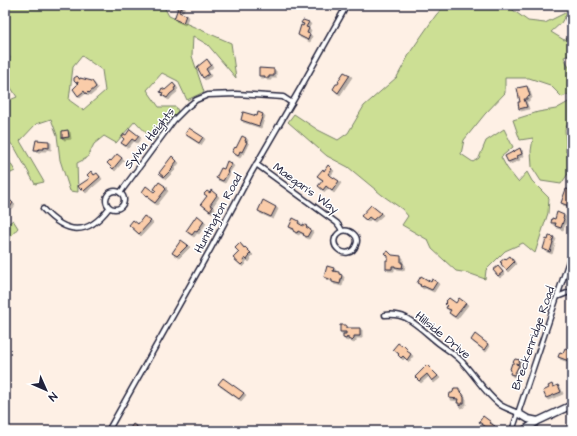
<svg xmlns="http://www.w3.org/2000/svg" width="577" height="436" font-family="'Architects Daughter',sans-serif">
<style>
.green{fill:#ccdf94;stroke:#778068;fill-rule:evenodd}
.building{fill:#facca9;stroke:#22223b;filter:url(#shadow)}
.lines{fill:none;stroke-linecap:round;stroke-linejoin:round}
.street-casing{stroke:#22223b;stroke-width:7}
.secondary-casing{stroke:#22223b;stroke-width:9}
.street{stroke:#fff;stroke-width:4}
.secondary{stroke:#fff;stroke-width:6}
.labels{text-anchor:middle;stroke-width:3;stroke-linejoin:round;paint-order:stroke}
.street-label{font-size:12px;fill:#22223b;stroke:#fff}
</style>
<defs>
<filter id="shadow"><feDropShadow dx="2" dy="2" stdDeviation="0" flood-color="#0004"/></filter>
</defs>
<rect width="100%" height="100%" fill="#fef0e5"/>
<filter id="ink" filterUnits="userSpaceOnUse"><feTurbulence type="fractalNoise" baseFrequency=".025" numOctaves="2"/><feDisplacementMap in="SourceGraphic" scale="8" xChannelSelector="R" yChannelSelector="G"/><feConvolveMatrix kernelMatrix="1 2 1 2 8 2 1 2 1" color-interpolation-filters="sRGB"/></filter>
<g filter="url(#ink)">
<path class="green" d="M5 5H163L169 16 231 43 236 78 208 45 193 36 192 56 204 92 187 100 178 81 162 73 147 90 159 107H176L178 111 153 140 135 121 116 143 104 136 94 144 87 158 77 163 78 192 70 191 60 160 57 135 51 119 36 124 20 141 44 182 35 184 15 148 5 137V102L17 97 8 83 7 76 10 57 5 51ZM82 56 102 70 105 91 83 110 69 100 73 67Z
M445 5H461L462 8 467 7V5H506L528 21 545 23 567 12 570 5H572V15L565 16 561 23 551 32 564 40 572 36V54L564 57 572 74V93L562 97 550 85 529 78H505V93L485 114 464 140 461 154 473 162 479 158 486 141 504 129 513 147 501 157 507 168 518 182 527 172 532 181 549 198 548 213 535 253 523 243 505 251 486 270 485 279 468 273 456 271 432 249 428 240 402 225 408 216 402 209 382 195 348 167 327 156 288 122 294 114 318 130 338 140 348 133 364 106 397 77 411 51 436 15Z
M572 100V116L565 129 566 152 572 151V168L561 184 541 181 532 167 531 151 533 138 520 140 513 120 538 112 556 109Z
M5 154 15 171 5 176Z
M13 220 18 228 5 243V226Z"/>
<path class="building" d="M174 5H183L181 9H180L179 12 186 15 183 23 174 19 178 8 174 6Z
M569 16 572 22V30L569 31 567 25H568L565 18Z
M303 20 309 22 306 27 309 28 307 33 310 34 308 40 298 35 301 25 303 26 304 24 301 23Z
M207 59 211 65 206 69 209 74 203 78 197 67Z
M259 68 274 69V76H269V78H265V76H259Z
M344 72 350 75 338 93 333 89 336 84H338L339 82 338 81Z
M77 76 79 78V79H80V78L92 81 96 87 89 93 88 92 86 94 84 91 78 96 73 89 77 85V84L78 83V82L76 83 74 81V78Z
M173 83 176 87 174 88 175 90 170 94 167 98 162 95 163 93 160 92 162 88 165 90Z
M527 86 530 96 527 97V99H524L527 107 519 109 518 102H520L517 88Z
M243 112 257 116 258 112 263 114 259 126 241 120Z
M189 128 203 137 199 143 185 134Z
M130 129 139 136 135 141 132 139 126 146 121 143 124 139 122 137 124 134 126 135Z
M68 130 69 137 62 138V131Z
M242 136 246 138 245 141 247 142 242 152 240 151 238 156 232 152 235 147 236 148Z
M36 140 49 141V148L44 147V149H39L38 150H34Z
M520 148 522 154 517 156 518 158 508 162 505 156Z
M117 154 122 158 113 169 107 163 110 160 111 161Z
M172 156 177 161 172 167 173 168 164 177 159 173Z
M227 161 232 164 227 171 228 172 223 181 216 178 221 168 224 169Z
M328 165 332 169 328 174 339 181 332 191 326 186 323 190 318 186 323 180 317 176 323 169 324 171Z
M91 171 94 175 97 173 100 177 84 191 81 188 80 189 78 186 90 178 87 175Z
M159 182 165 186 164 187 166 189 155 203 148 198 149 196 148 195 147 196 142 192 146 186 154 192 156 190 154 189Z
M566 189 572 190 570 196H572L569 206 561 203Z
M211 190 217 195 210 205 213 207 210 211 201 204 207 196 204 194 207 191 210 193Z
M5 198 6 199 8 198 13 203 10 207 5 203Z
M263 200 276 207 271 217 258 211Z
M371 205 381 213 373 220 369 217 366 220 361 216Z
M557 212 564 215 563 218 564 219 561 228 555 226 556 223H551L552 218 555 219Z
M197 215 204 221 197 232 195 231 192 235 186 231Z
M144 216 151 221 139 234 129 225 133 220 138 224Z
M293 218 299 221 298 223 303 226V224L307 226 306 227 311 230 307 237 303 235 304 234 298 231 297 233 293 231 294 229 289 227Z
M549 236 554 237 552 242H553L550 252 543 249 546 239 548 240Z
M181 240 188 245 177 256 172 253Z
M240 243 244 248 245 247 251 253 248 256 249 257 247 260 245 258 243 261 244 262 241 265 233 258 239 252 235 248Z
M388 251 392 255 401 256V263H403L402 268 395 267V266H392V269H386V260H388V256L385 253Z
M510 256 514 262 506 270 501 264 502 263 500 262 505 258 506 259Z
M327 266 334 268 333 271 339 272V274L342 275 340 284 332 282V280L324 277Z
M498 266 503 272 498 276 493 270Z
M421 276 431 282 432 279 437 282 432 290 423 286 422 287 420 286 421 285 417 283Z
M449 298 456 303 459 298 466 303 455 317 449 313 451 310 446 308 447 306 445 304 446 303 445 302Z
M340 325H346V328H360V336H354V339L352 341 348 339V337H347L346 339 343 338V334H346V332H340Z
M475 334 488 344 484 350 471 340Z
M398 343 402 346 403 345 408 350 407 351 411 354 407 360 403 356 401 358 398 355 399 354 393 349Z
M565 348 572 351V354L569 361 558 357 560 352 563 353Z
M515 359 520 360 518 364 516 363V364L519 365 514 375 510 374 511 370 510 369 512 363H514V362H513Z
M427 365 438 376 432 381 427 374 419 381 415 377Z
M223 378 244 393 239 399 218 384Z
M552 384 553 387 558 385 561 392 546 398 543 391 549 388 548 386Z
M454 388H459V391H460L463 394V396L464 397V403H462V405L459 406V403H457L458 399 449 398 450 393H452L453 392Z
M483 416 491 422 490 423 495 426 492 431 479 422Z
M133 424 140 429 139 431H128Z"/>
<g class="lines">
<g class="street-casing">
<path id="street" d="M256 164 337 223 340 227 342 231C350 229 360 236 356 245 349 264 321 243 342 231
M106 200a9 9 0 1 1 18 0a9 9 0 1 1-18 0Z
M120 193 174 120 185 109 196 100 208 95 236 94 283 97 292 103
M43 209C66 234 87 237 109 208
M557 297 572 291
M385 315C393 314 400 315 406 318 419 325 429 336 441 345 449 351 458 356 464 364 476 377 485 393 499 404 504 408 512 410 518 413
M108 431 211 248 250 175 301 87 347 5
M512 431 572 252"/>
</g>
<g class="secondary-casing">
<path id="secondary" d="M518 413 528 419 538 421
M523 431 538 421 572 405"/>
</g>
<use href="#street" class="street"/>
<use href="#secondary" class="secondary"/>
</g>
</g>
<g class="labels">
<g class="street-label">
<text transform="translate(149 138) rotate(-52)" y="4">Sylvia Heights</text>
<text transform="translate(306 188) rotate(36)" y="4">Maegan's Way</text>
<text transform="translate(218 213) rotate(-62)" y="4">Huntington Road</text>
<text transform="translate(443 335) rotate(39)" y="4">Hillside Drive</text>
<text transform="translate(533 338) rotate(-71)" y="4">Breckenridge Road</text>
</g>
</g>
<rect width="577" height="436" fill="none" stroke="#fff" stroke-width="20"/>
<rect x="10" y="10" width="557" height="416" fill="none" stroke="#22223b" stroke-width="1.5" filter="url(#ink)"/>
<g transform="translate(46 390) rotate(135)" stroke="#ffffff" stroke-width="3" paint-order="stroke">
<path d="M0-3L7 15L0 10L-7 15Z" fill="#22223b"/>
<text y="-6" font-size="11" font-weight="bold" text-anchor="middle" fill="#22223b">N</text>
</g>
</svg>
